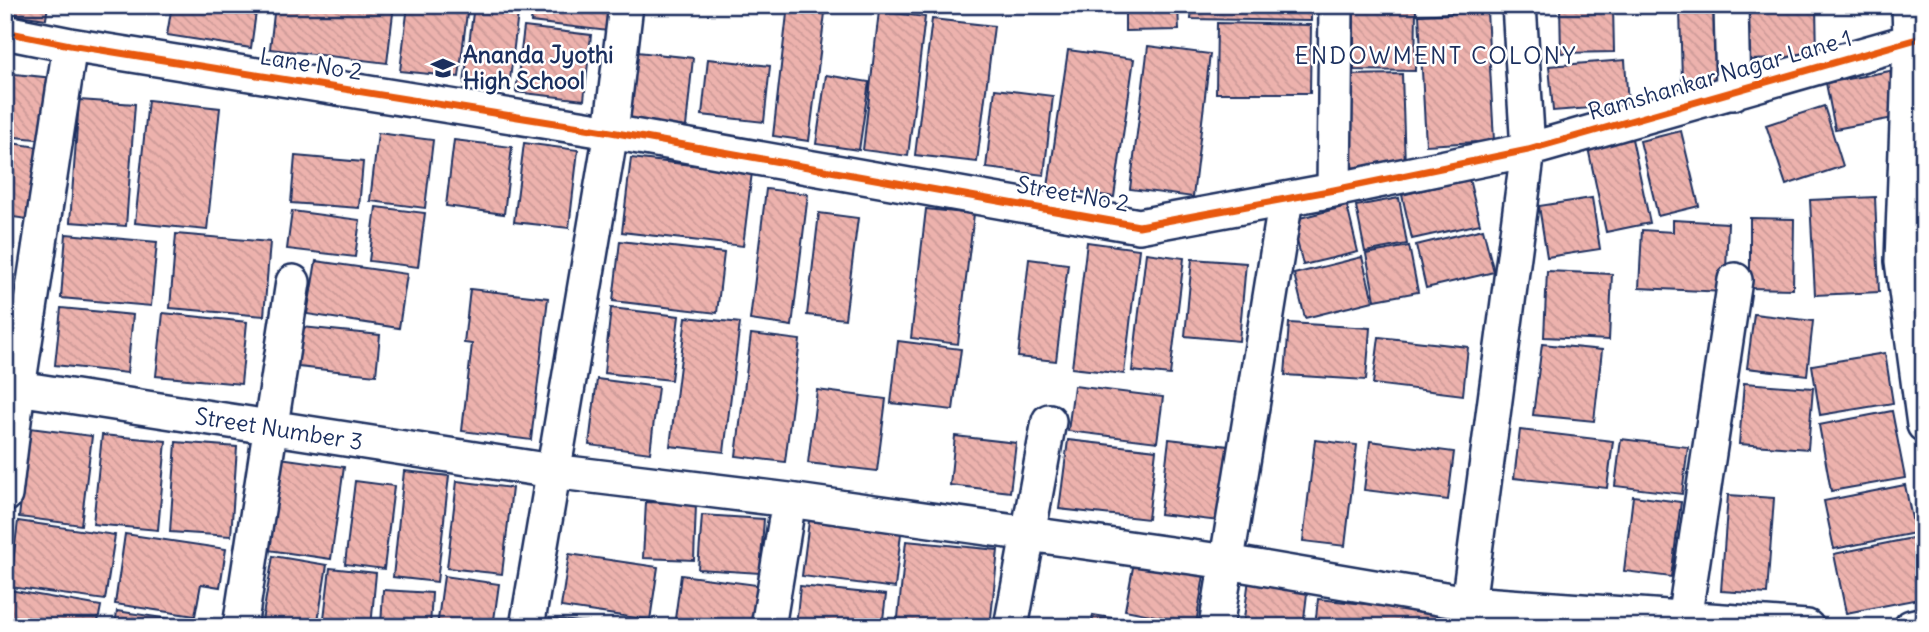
<svg xmlns="http://www.w3.org/2000/svg" width="1929" height="632" font-family="Delius,sans-serif">
<style>
.building{fill:url(#building-back-hatch);stroke:#1b2f5e;stroke-width:2}
.lines{fill:none;stroke-linecap:round;stroke-linejoin:round}
.street-casing{stroke:#1b2f5e;stroke-width:38}
.street{stroke:#fff;stroke-width:33}
.cycleway-casing{stroke:#fff;stroke-width:11}
.cycleway{stroke:#e8590c;stroke-width:7}
.labels{text-anchor:middle;stroke-width:5;stroke-linejoin:round;paint-order:stroke}
.poi-label{font-size:23px;font-weight:bold;fill:#1b2f5e;stroke:#fff;text-anchor:start}
.street-label{font-size:23px;fill:#1b2f5e;stroke:#fff}
.neighbourhood-label{font-size:24px;letter-spacing:2px;fill:#1b2f5e;stroke:#fff}
</style>
<defs>
<pattern id="building-back-hatch" width="6" height="6" patternUnits="userSpaceOnUse" patternTransform="scale(1.75)"><rect width="6" height="6" fill="#edb2ad"/><path d="M-1 5l2 2M0 0l6 6M5-1l2 2" fill="none" stroke="#cb9997"/></pattern>
</defs>
<rect width="100%" height="100%" fill="#fff"/>
<filter id="ink" filterUnits="userSpaceOnUse"><feTurbulence type="fractalNoise" baseFrequency=".0143" numOctaves="2"/><feDisplacementMap in="SourceGraphic" scale="14" xChannelSelector="R" yChannelSelector="G"/><feConvolveMatrix kernelMatrix="1 2 1 2 8 2 1 2 1" color-interpolation-filters="sRGB"/></filter>
<g filter="url(#ink)">
<path class="building" d="M5 5H48L46 19 5 13Z
M172 5H257L251 48 167 35Z
M275 5H394L387 63 270 49Z
M408 5H468L459 77 400 71Z
M474 5H519L509 88 464 83Z
M533 5H611L608 31 531 22Z
M788 5H826L809 141 773 136Z
M925 5H970L969 10Z
M983 5H1042L1041 13 982 9Z
M1125 5H1178L1179 30 1125 31Z
M1192 5H1311V21L1191 19Z
M1560 5H1613L1614 52 1561 53Z
M1816 5 1817 58 1749 60 1748 6Z
M1723 8 1725 79 1682 80 1680 10Z
M1354 9 1416 10 1415 71 1354 70Z
M879 11 925 17 908 156 863 150Z
M1487 11 1494 141 1426 145 1419 15Z
M932 19 994 26 977 162 915 155Z
M1217 23 1311 25 1310 93H1216Z
M524 27 591 35 584 100 516 92Z
M1148 46 1210 54 1193 197 1130 189Z
M1068 50 1134 59 1114 197 1048 187Z
M637 52 693 58 686 127 630 122Z
M708 59 770 66 764 122 702 115Z
M1625 60 1628 105 1553 111 1549 66Z
M1890 71 1899 117 1835 129 1826 83Z
M5 73 53 78 46 140 5 136Z
M1402 74 1405 166 1347 168 1345 75Z
M826 75 869 82 859 150 816 144Z
M995 89 1053 96 1044 175 986 168Z
M79 100 135 104 126 226 70 222Z
M148 100 220 108 207 230 135 223Z
M1824 106 1843 166 1786 185 1766 125Z
M1681 131 1699 206 1658 216 1640 141Z
M378 133 433 140 425 208 370 201Z
M1631 134 1650 223 1606 232 1587 143Z
M454 140 512 147 504 214 446 206Z
M5 142 38 147 27 219 5 216Z
M524 143 578 150 569 228 514 222Z
M295 156 363 162 359 208 291 203Z
M631 158 752 172 743 246 622 232Z
M1469 179 1480 224 1412 239 1402 195Z
M766 189 808 194 792 326 750 320Z
M1875 197 1879 292 1815 295 1810 200Z
M1399 198 1407 244 1365 252 1356 206Z
M1592 198 1600 249 1547 257 1539 206Z
M1347 206 1358 252 1303 265 1292 220Z
M376 207 425 213 418 267 369 261Z
M926 209 974 214 958 344 911 338Z
M292 211 360 220 355 257 287 249Z
M819 213 858 218 845 319 807 315Z
M1750 218 1794 219 1793 289 1750 288Z
M1673 220 1728 223 1725 292 1639 288 1642 230 1673 232Z
M1483 229 1494 272 1426 288 1416 245Z
M66 234 157 242 151 306 61 298Z
M176 234 270 242 264 316 170 308Z
M620 241 724 253 717 313 613 301Z
M1087 242 1139 249 1124 374 1072 368Z
M1409 246 1418 292 1375 300 1366 254Z
M1146 253 1184 258 1170 375 1132 371Z
M1362 257 1373 301 1305 318 1294 274Z
M1029 259 1068 264 1056 361 1018 357Z
M1192 259 1246 263 1239 341 1185 336Z
M316 261 407 274 399 328 307 314Z
M1547 271 1612 274 1609 340 1544 337Z
M470 289 548 298 531 440 462 431 472 344 464 343Z
M61 308 133 315 127 373 55 365Z
M611 308 679 316 671 380 604 373Z
M163 313 247 322 241 384 156 376Z
M1754 314 1813 321 1807 375 1747 368Z
M686 317 740 323 724 452 670 446Z
M1289 323 1370 328 1366 380 1285 375Z
M302 327 380 335 376 375 298 367Z
M751 334 800 340 785 462 736 456Z
M1379 337 1468 347 1463 395 1373 384Z
M898 341 961 349 953 410 891 403Z
M1542 344 1602 350 1594 421 1533 415Z
M1885 353 1893 403 1820 415 1812 365Z
M597 379 658 387 650 453 589 445Z
M1744 383 1813 388 1808 449 1739 444Z
M1074 386 1163 397 1157 442 1068 431Z
M817 390 886 399 877 471 808 463Z
M1892 411 1905 478 1831 491 1819 425Z
M30 428 92 436 81 525 19 517Z
M1520 430 1613 441 1607 488 1514 478Z
M102 435 166 441 158 530 93 524Z
M955 436 1016 443 1010 492 950 485Z
M1169 439 1228 446 1219 521 1160 514Z
M1621 439 1688 447 1682 494 1615 486Z
M1068 440 1156 450 1148 519 1059 509Z
M1315 440 1357 445 1345 546 1303 541Z
M1370 441 1454 452 1448 500 1364 490Z
M176 442 237 447 231 536 170 532Z
M280 458 344 467 331 559 268 550Z
M404 471 449 476 437 582 393 577Z
M355 481 394 486 384 569 345 564Z
M457 481 512 488 502 574 447 568Z
M1905 485 1915 533 1834 549 1824 501Z
M1728 495 1774 498 1767 594 1721 591Z
M1633 496 1681 502 1671 577 1624 571Z
M646 502 696 504 694 560 643 558Z
M702 515 764 519 760 573 698 569Z
M18 521 115 535 105 600 10 587Z
M809 521 901 533 895 588 802 576Z
M125 534 226 549 220 587 201 584 195 616 115 604Z
M1917 537 1924 572V598L1846 613 1834 554Z
M906 541 998 550 990 627H897Z
M569 554 658 567 650 620 561 607Z
M273 556 327 565 317 627H261Z
M1134 562 1204 575 1196 624 1125 610Z
M330 568 376 573 371 627H323Z
M681 575 757 585 752 627 674 626Z
M444 576 499 584 493 627H437Z
M1249 578 1308 585 1303 627H1243Z
M800 586 886 595 882 627H796Z
M9 590 101 606 97 627H5Z
M383 590 432 593 430 627H381Z
M1318 599 1440 612 1438 627H1315Z
M117 611 195 623V627H115Z
M1093 615 1165 627H1090Z
M555 619 619 627H555Z"/>
<g class="lines">
<g class="street-casing">
<path id="street" d="M1731 5 1733 93
M1909 5 1910 39 1902 261 1924 425
M5 32 70 45 611 132 1139 226 1334 190 1528 150 1924 37
M1334 190 1336 5
M5 386 552 471 789 500 1227 562 1468 603 1807 627
M5 495 18 388 70 45
M240 627 293 282
M527 627 611 132 626 5
M768 627 789 500
M1011 627 1049 421
M1216 627 1286 199
M1465 627 1528 150 1519 5
M1683 627 1735 280
M1911 627 1924 624"/>
</g>
<use href="#street" class="street"/>
<g class="cycleway-casing">
<path id="cycleway" d="M5 32 70 45 611 132 1139 226 1334 190 1528 150 1924 37"/>
</g>
<use href="#cycleway" class="cycleway"/>
</g>
</g>
<defs>
<g id="university-bare" transform="scale(1.89)"><path d="M0-5L7-2L0 1L-7-2ZM-4 1L0 2.5L4 1V4Q0 6-4 4Z" fill="#1b2f5e" stroke="#fff" stroke-width="2.5" paint-order="stroke"/></g>
</defs>
<g fill-rule="evenodd">
<use href="#university-bare" x="443" y="68"/>
</g>
<g class="labels">
<g class="poi-label">
<text x="463" y="63">Ananda Jyothi<tspan x="463" dy="26">High School</tspan></text>
</g>
<g class="street-label">
<text transform="translate(311 64) rotate(9)" y="8">Lane No 2</text>
<text transform="translate(1720 75) rotate(-16)" y="8">Ramshankar Nagar Lane 1</text>
<text transform="translate(1073 194) rotate(10)" y="8">Street No 2</text>
<text transform="translate(279 429) rotate(9)" y="8">Street Number 3</text>
</g>
<g class="neighbourhood-label">
<text x="1436" y="64">ENDOWMENT COLONY</text>
</g>
</g>
<rect width="1929" height="632" fill="none" stroke="#fff" stroke-width="28"/>
<rect x="14" y="14" width="1901" height="604" fill="none" stroke="#1b2f5e" stroke-width="2.5" filter="url(#ink)"/>
</svg>
